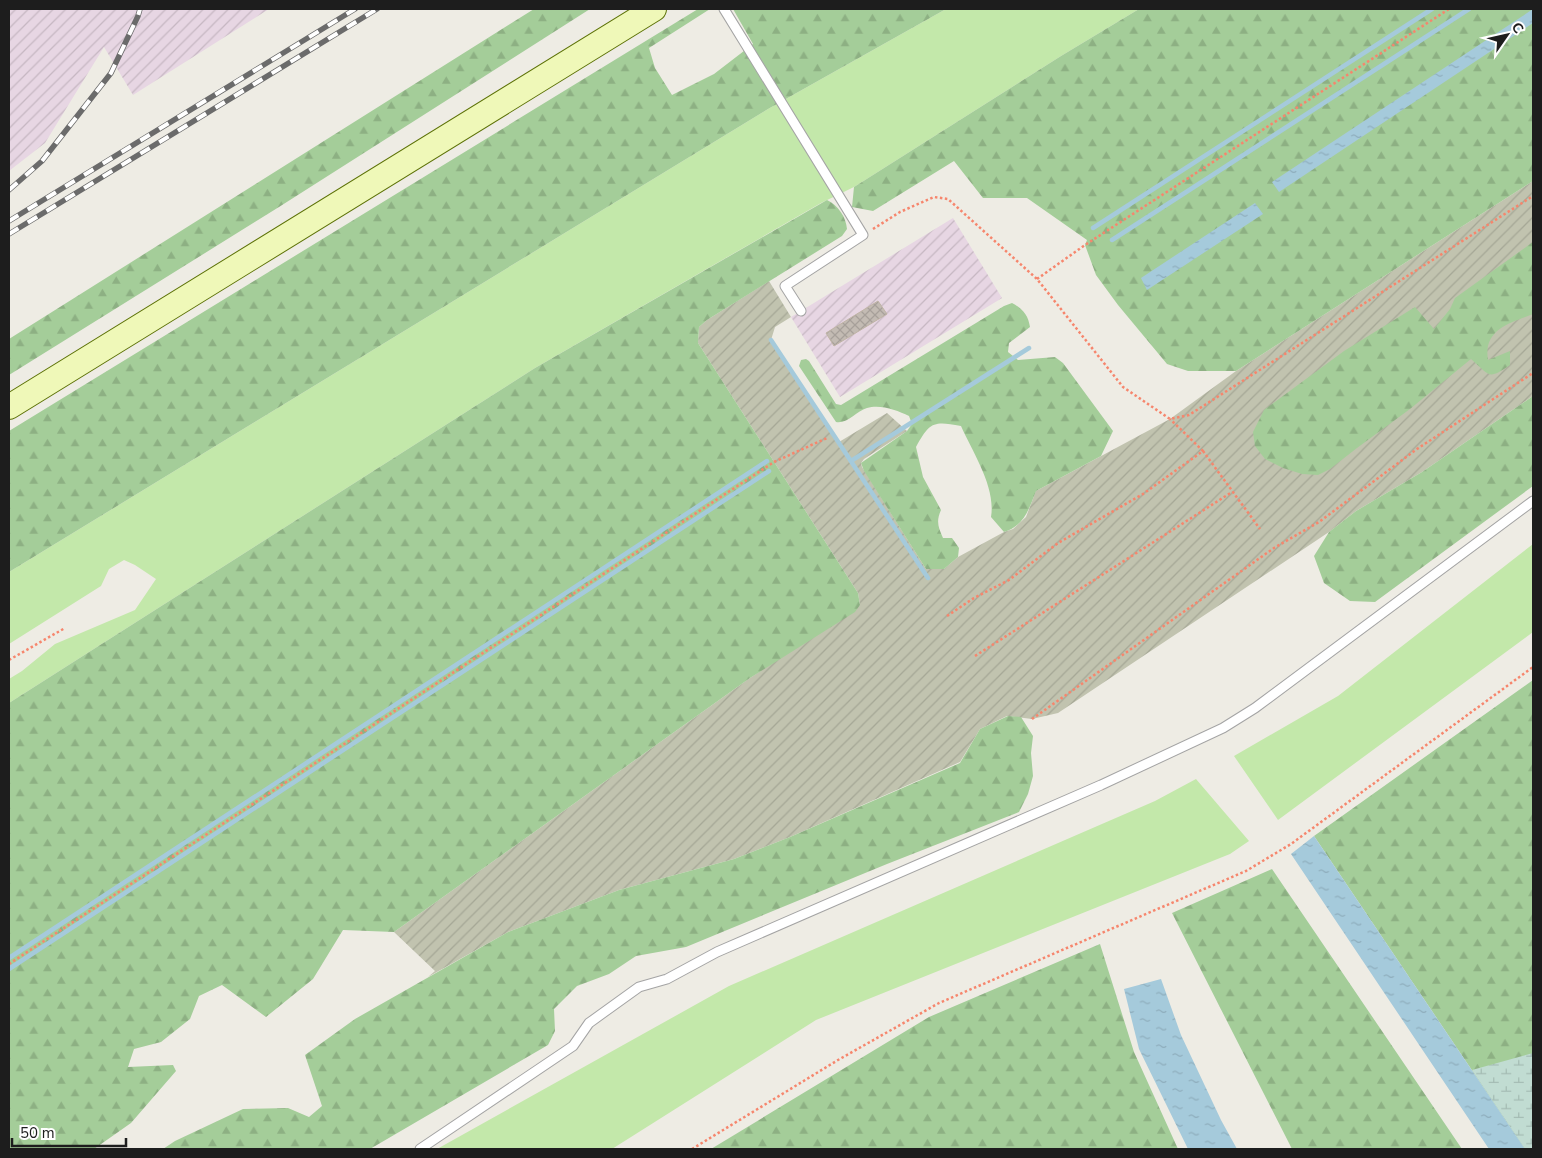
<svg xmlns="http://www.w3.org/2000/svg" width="1542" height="1158" font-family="'Nunito Sans',sans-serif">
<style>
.industrial{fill:url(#industrial-furrows)}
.construction{fill:url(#construction-furrows)}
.grass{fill:#c3e8aa}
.forest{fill:url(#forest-firs)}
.wetland{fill:url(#wetland-marsh)}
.water{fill:url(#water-ripples)}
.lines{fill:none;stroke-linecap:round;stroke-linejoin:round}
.stream{stroke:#a5cadb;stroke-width:4.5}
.building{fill:url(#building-cross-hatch);stroke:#c0b4a6}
.service-casing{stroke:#a4a4a4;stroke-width:11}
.secondary-casing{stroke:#5d7207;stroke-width:26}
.path{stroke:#f6866d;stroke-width:2.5;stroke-dasharray:2.5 2.5;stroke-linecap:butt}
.service{stroke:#fff;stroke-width:9}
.secondary{stroke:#eff8b8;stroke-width:24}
.rail-casing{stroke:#6b6b6b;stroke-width:5.5}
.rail{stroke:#fff;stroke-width:4;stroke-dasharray:11;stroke-linecap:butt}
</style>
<defs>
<pattern id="industrial-furrows" width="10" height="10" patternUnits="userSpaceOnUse" patternTransform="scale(1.25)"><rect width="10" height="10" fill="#e7d6e3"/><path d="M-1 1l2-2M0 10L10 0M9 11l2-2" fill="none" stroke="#c6b7c2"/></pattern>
<pattern id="construction-furrows" width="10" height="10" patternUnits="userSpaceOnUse" patternTransform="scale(1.25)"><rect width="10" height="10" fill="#c1c3af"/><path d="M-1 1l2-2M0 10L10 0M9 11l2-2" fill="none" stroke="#a5a796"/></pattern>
<pattern id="forest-firs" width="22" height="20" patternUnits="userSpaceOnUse" patternTransform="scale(1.25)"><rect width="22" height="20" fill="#a4cd99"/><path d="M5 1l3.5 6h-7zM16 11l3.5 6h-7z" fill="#8db083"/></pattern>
<pattern id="wetland-marsh" width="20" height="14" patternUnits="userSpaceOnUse" patternTransform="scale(1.25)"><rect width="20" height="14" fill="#c1dcd2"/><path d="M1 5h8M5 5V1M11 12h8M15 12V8" fill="none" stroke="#a5bcb4"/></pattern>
<pattern id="water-ripples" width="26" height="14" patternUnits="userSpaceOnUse" patternTransform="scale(1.25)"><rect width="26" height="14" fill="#a5cadb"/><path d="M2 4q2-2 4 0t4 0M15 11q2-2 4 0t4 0" fill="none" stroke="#8eadbc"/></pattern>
<pattern id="building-cross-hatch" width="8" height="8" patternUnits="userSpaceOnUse" patternTransform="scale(1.25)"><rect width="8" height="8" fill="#c3bbb3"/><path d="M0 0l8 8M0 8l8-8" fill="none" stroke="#a7a09a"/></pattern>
</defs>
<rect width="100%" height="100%" fill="#eeece4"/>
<path class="industrial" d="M9 9H269L133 95 104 47 45 143 9 171Z
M953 218 1002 298 840 397 791 317Z"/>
<path class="construction" d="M1533 181V396L1422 472 1356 511 1329 532 1058 713 1032 719 1007 716 980 729 960 762 790 837 734 859 619 890 508 932 428 977 435 971 394 932 750 678 860 605 858 593 698 343 699 327 707 320 769 281 791 317 775 327 771 340 839 442 887 413 907 431 864 459 861 463 862 467 926 569H944L958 557 1004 532 1013 529 1026 517 1036 491 1170 419 1236 371Z"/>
<path class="grass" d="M946 9H1139L1061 56 854 187 821 203 535 368 9 703V679L22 671 55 644 135 610 156 579 135 565 124 560 109 569 101 586 9 644V572L768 109Z
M1533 544V632L1278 820 1234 756 1338 696Z
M1196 779 1249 841 1230 854 816 1020 612 1149H437L729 986 1155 801Z"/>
<path class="forest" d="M534 9H590L279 207 9 375V339Z
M698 9H710L649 48 655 68 672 95 714 74 753 44 733 9H946L768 109 9 572V431Z
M1139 9H1533V181L1236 371H1188L1167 364 1118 305 1096 275 1085 245 1087 240 1027 198H983L954 161 873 211 852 207 854 187 1061 56Z
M827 200C838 205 846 217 847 229L842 236 707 320 699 327 698 343 858 593 860 605 855 612 750 678 394 932 343 930 313 979 266 1017 222 985 199 996 190 1019 161 1042 134 1049 128 1067 173 1065 176 1071 131 1123 94 1149H9V703L535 368Z
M1533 242V314C1510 323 1483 329 1488 360L1510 351V365C1487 381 1490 375 1471 359L1410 409 1357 448 1330 469 1318 475 1302 474 1283 468 1265 459 1255 446 1253 432 1264 410 1344 351 1415 307 1434 329 1450 309 1455 298Z
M1012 303C1023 309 1028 315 1030 327L1009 343 1008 352 1018 360 1055 357 1063 363 1113 431 1101 456 1036 491C1029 509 1024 526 1004 532L991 517C996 487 973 453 961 426 933 421 930 422 916 447L923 477 941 510C936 521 938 527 943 538H952L959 548 958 557 944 569H926L864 471 861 463 907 431 912 424 909 416C897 410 880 404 867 408 856 411 848 424 836 422L799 366 801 360 806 359 809 361 836 404 841 405 1004 306Z
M1533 396V486L1375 602 1350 601 1324 583 1314 556 1329 532 1356 511 1422 472Z
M1533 680V1149H1525L1314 836Z
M1008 716 1021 717 1033 736 1031 753 1033 776 1028 794 1019 812 887 864 686 947 636 956 609 974 577 986 554 1009 555 1031 548 1045 370 1149H163L175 1141 243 1109 288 1108 309 1117 322 1106 305 1055 355 1019 508 932 619 890 734 859 790 837 960 763 980 729Z
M1272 869 1462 1149H1292L1172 913Z
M1100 944 1134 1052 1178 1149H711L929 1017Z"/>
<path class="wetland" d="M1533 1053V1149H1525L1472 1070Z"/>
<path class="water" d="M1533 9V23L1279 192 1272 182Z
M1255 203 1263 214 1147 290 1141 278Z
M1314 836 1525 1149H1489L1291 854Z
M1161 979 1181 1035 1221 1120 1237 1149H1188L1139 1049 1124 989Z"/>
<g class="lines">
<path class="stream" d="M1093 228 1432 9
M1112 240 1469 9
M771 340 928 578
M851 461 1029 348
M9 958 767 461
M9 969 769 471"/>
</g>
<path class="building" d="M878 301 887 314 834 346 826 333Z"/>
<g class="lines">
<g class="service-casing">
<path id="service" d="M724 9 863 235 785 286 801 311
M420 1149 573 1046 589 1023 639 987 667 979 717 952 1101 785 1223 728 1255 708 1533 501"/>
</g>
<g class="secondary-casing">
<path id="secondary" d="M9 407 654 9"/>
</g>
<path class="path" d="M873 229 900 212 934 197 948 199 1037 279 1123 387 1170 419 1189 415 1533 196
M1037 279 1085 245 1449 9
M1203 451 1260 529
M947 616 974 598 1009 580 1058 543 1143 494 1203 451 1170 419
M975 656 1232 492
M9 660 65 628
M1032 719 1274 548 1319 522 1417 449 1533 373
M9 964 774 462 827 438
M692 1149 838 1060 939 1003 1246 871 1291 844 1533 667"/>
<use href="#service" class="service"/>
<use href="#secondary" class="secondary"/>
<g class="rail-casing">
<path id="rail" d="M9 190 42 161 111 73 138 16 140 9
M9 221 355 9
M9 234 377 9"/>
</g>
<use href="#rail" class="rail"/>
</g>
<rect width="1542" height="1158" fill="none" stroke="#1d1d1d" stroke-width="20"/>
<g transform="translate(1507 35) rotate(56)" stroke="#ffffff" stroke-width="4" paint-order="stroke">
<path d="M0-4L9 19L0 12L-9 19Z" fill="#1d1d1d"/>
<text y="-8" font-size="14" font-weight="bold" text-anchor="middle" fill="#1d1d1d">С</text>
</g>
<path d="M12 1138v8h114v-8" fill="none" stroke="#1d1d1d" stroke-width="2.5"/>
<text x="20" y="1138" font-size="15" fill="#1d1d1d" stroke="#ffffff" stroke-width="4" paint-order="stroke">50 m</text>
</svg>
